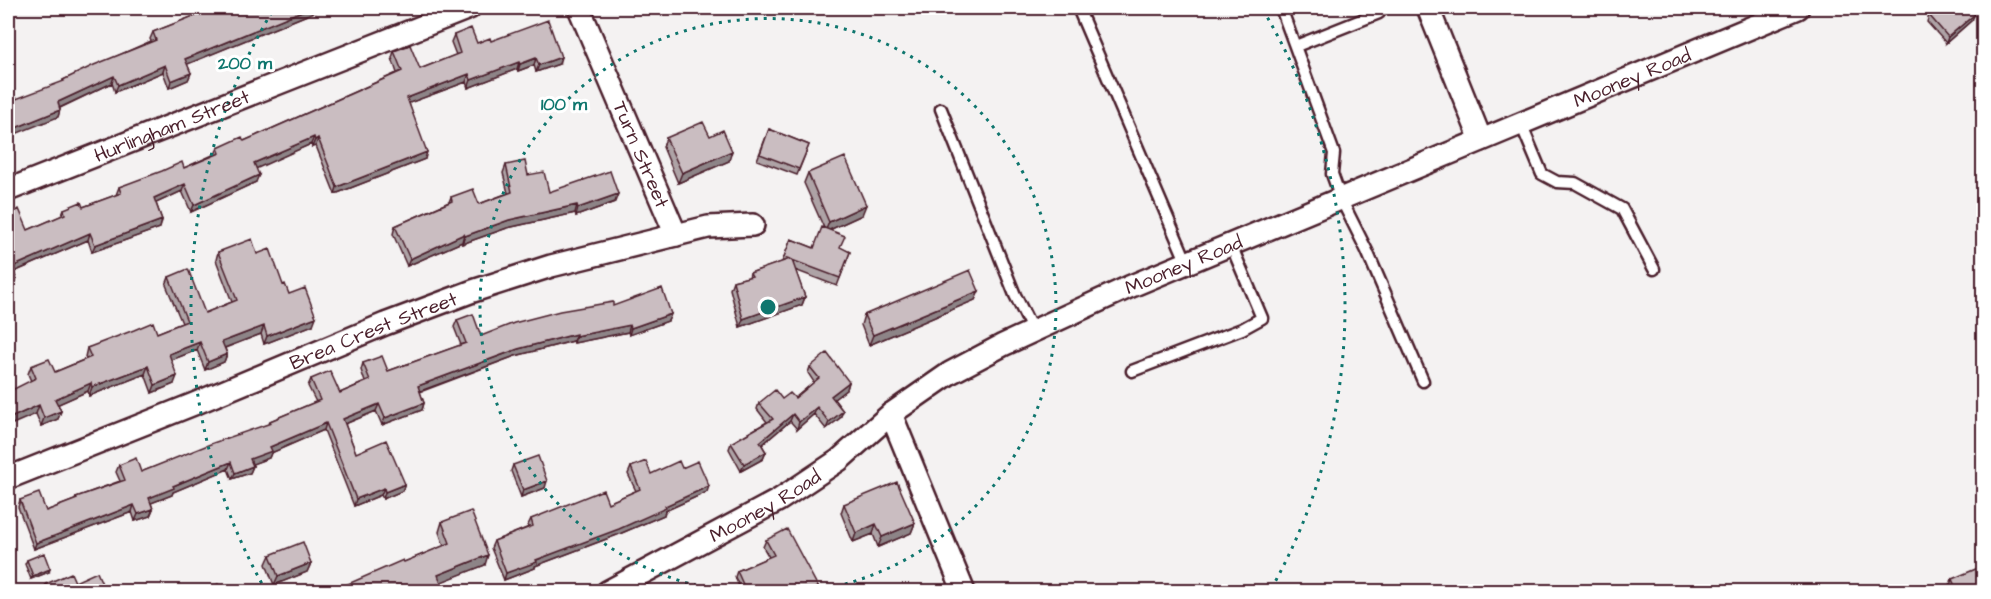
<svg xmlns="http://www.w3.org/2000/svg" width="1991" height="599" font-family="'Architects Daughter',sans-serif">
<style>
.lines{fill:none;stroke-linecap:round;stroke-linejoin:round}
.service-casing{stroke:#4a1f2b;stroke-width:15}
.minor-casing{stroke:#4a1f2b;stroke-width:26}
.service{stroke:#fff;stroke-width:10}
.minor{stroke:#fff;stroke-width:21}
.wall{fill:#aea3a6;stroke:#4a1f2b;stroke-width:1.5}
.shaded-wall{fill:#8d8487;stroke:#4a1f2b;stroke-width:1.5}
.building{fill:#cabdc1;stroke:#4a1f2b;stroke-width:1.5}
.ring{fill:none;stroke:#0f766e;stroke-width:3;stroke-dasharray:3 6}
.labels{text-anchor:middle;stroke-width:6;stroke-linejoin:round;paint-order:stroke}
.street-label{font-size:20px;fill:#4a1f2b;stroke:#fff}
.centre{fill:#0f766e;stroke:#fff;stroke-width:3}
.ring-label{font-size:18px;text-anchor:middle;font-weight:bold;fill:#0f766e;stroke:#fff;stroke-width:6;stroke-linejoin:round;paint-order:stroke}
</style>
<rect width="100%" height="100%" fill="#f4f2f2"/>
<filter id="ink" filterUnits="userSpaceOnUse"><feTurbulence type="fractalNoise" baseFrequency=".0167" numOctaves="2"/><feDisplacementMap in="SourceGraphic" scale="12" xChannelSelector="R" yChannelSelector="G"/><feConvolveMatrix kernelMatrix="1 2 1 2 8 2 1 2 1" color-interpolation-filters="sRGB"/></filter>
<g filter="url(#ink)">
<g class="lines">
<g class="service-casing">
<path id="service" d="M1078 8 1187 263
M1281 8 1334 153 1332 174 1341 199 1367 251 1423 381
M1296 46 1379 13
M941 109 1015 295 1033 331
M1521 124 1542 174 1557 182 1575 183 1622 209 1654 269
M1132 371 1242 329 1262 318 1231 245"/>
</g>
<g class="minor-casing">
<g id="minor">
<path id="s1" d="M579 8 676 235"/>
<path d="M1428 8 1481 140"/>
<path id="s2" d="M8 190 469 8"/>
<path d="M891 414 964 592"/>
<path id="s3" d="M8 478 194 404 385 324 473 291 551 266 708 227 753 225"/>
<path id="s4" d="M607 592 779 500 839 460 891 414 950 373 1003 345 1129 287 1798 8"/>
</g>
</g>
<use href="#service" class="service"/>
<use href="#minor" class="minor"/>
</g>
<path class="wall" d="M214 8H324L187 64 191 73 188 80 169 88 163 72 115 92 112 83 60 108 58 117 63 80 151 41 150 39 153 32Z
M1929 15 1972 20 1946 43 1927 22Z
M454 35 477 43 491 41 559 64 536 72 534 65 518 71 517 69 468 88 466 82 409 103 425 159 335 194 316 146 312 147 311 144 256 168V182L191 212 182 191 156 203 162 220 160 228 92 252 88 240 14 272 16 278 13 285 8 287V214L28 230 61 216 64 209 83 207 116 195 119 187 184 168 215 154 218 148 244 141 397 73 392 58 394 51 420 69 456 55 451 42Z
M769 129 809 145 797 175 757 160Z
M710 136 729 161 678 183 663 147 666 138Z
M506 165 528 175 549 192 615 202 576 216 575 213 507 228 462 244V242L407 266 393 234 395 226 449 202 451 197 479 204 508 193 503 173Z
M808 173 862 215 829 230 840 248 850 252 837 286 795 270 805 297 802 305 740 327 730 289 733 281 749 277 750 273 782 262 791 239 814 248 824 228 804 183Z
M218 252 257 254 283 285 289 294 313 325 264 344 261 334 225 348 227 354 224 362 205 370 197 350 171 360 174 384 152 393 145 374 89 396 88 391 58 404 61 411 58 419 41 426 36 414 31 381 28 374 31 366 55 372 86 359 85 357 87 348 157 333 182 323 166 285 169 277 205 313 232 302 216 260Z
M979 291 975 300 869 345 861 325 864 315Z
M613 306 671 314 668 321 629 335 628 332 574 343 573 341 515 356 420 392 424 403 422 410 382 425 376 411 345 424 356 453 405 484 402 491 383 499 381 495 354 506 324 430 271 453 269 458 252 464 253 466 250 473 232 479 228 469 173 492 172 495 151 503 153 509 150 516 135 521 132 512 34 549 18 507 20 500 46 511 75 500 76 497 120 481 116 472 119 465 141 472 269 424 270 421 316 402 308 386 311 379 340 393 365 382 361 370 363 363 388 371 461 345 454 327 457 320 481 336Z
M810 367 849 382 847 389 834 399 843 411 840 418 826 429 814 414 797 429 790 421 762 445 766 452 763 459 741 471 729 449 731 443 767 422 757 409 759 403 795 398 814 382 808 373Z
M513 465 545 488 521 497 511 471Z
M631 467 651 474 682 468 707 492 665 511 664 515 617 535 535 566V568L504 580 491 548 494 541 529 527 528 525 531 519 608 503 636 491 628 474Z
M844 504 915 523 911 533 878 547 873 534 853 542 841 513Z
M442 522 485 565 440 582 404 562 444 546 439 532Z
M766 540 817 591H741L735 577 737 571 769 557 763 547Z
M270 555 311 563 307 572 274 585 266 564Z
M27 560 49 572 31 579 25 564Z
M1952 579 1983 591H1951L1949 588Z
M75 582 105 591H44L43 590 46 584Z"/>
<path class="shaded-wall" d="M309 8H324L183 66 185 59Z
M1975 14 1972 20 1946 43 1948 37Z
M561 57 559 64 536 72 539 65Z
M536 58 534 65 518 71 520 64Z
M519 62 517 69 468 88 471 80Z
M13 63 12 66 8 68V65Z
M165 65 163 72 115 92 118 85Z
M191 73 188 80 169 88 171 81Z
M469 74 466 82 404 105 407 98Z
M114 76 112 83 55 110 58 102Z
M60 110 58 117 8 137V131Z
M314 137 311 144 251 171 254 163Z
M318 138 316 146 312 147 315 140Z
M732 151 729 161 678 183 682 173Z
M427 152 425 159 335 194 337 187Z
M259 175 256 182 191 212 194 205Z
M185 184 182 191 152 205 154 198Z
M618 194 615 202 576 216 578 208Z
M577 205 575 213 507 228 462 244 465 236 509 220Z
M866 205 862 215 825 232 829 222Z
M162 220 160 228 92 252 95 245Z
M90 233 88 240 9 274 12 267Z
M464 234 462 242 407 266 410 259Z
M16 278 13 285 8 287V281Z
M979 291 975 300 869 345 873 335Z
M805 297 802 305 740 327 743 319Z
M671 314 668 321 629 335 631 328Z
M316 317 313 325 264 344 267 336Z
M630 325 628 332 574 343 576 336Z
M264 326 261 334 219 350 222 342Z
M576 334 573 341 515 356 415 393 418 386 518 349Z
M200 342 197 350 166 362 169 354Z
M227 354 224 362 205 370 208 362Z
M148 366 145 374 89 396 92 387Z
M177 376 174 384 152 393 155 385Z
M849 382 847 389 829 403 831 396Z
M91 383 88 391 52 407 55 399Z
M424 403 422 410 382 425 385 418Z
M379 404 376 411 340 426 343 419Z
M39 405 36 414 8 426V419Z
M817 407 814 414 797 429 799 422Z
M61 411 58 419 41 426 44 418Z
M843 411 840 418 826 429 829 422Z
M793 414 790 421 757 449 760 442Z
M326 423 324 430 271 453 269 458 247 466 250 459 270 447Z
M766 452 763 459 741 471 744 464Z
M231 462 228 469 173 492 172 495 146 505 149 498 173 486Z
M253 466 250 473 232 479 235 473Z
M547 481 545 488 521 497 523 490Z
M405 484 402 491 383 499 385 492Z
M709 486 707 492 665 511 664 515 617 535 535 566V568L504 580 506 573 665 506Z
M384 488 381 495 354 506 356 499Z
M134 505 132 512 34 549 36 543Z
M153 509 150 516 135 521 138 514Z
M915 523 911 533 878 547 882 537Z
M876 524 873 534 853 542 856 533Z
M488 555 485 565 434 585 438 575Z
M311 563 307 572 274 585 278 576Z
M50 569 49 572 31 579 33 576Z
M818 587 817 591H809Z"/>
<path class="building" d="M214 8H309L185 59 191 73 171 81 165 65 118 85 114 76 58 102 60 110 8 131V102L64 81 63 80 94 65 156 40 153 32Z
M1938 8H1970L1975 14 1948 37 1929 15Z
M548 20 561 57 539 65 536 58 520 64 519 62 471 80 469 74 407 98 427 152 337 187 318 138 315 140 314 137 254 163 259 175 194 205 185 184 154 198 162 220 95 245 90 233 12 267 16 278 8 281V214L19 209 28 230 65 214 64 209 81 202 83 207 121 193 119 187 162 171 182 162 184 168 220 153 218 148 242 137 244 141 402 71 394 51 410 45 420 69 460 53 454 35 471 28 477 43 490 38 491 41Z
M8 48 13 63 8 65Z
M703 122 710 136 723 130 732 151 682 173 666 138Z
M769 129 809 145 799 169 760 154Z
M845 157 866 205 829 222 808 173Z
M525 161 528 175 544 172 549 192 610 171 618 194 578 208 577 205 509 220 465 236 464 234 410 259 395 226 452 201 451 197 473 189 479 204 512 192 506 165Z
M822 227 845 236 840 247 850 252 840 278 792 260 805 297 743 319 733 281 752 276 750 273 790 259 784 257 791 239 814 248Z
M252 239 257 254 270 249 283 285 285 284 289 294 305 288 316 317 267 336 264 326 222 342 227 354 208 362 200 342 169 354 177 376 155 385 148 366 92 387 91 383 55 399 61 411 44 418 39 405 8 419V392L36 378 31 366 49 359 55 372 91 357 87 348 134 330 153 322 157 333 187 321 169 277 188 269 205 313 237 300 218 252Z
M970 270 979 291 873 335 864 315Z
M662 288 671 314 631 328 630 325 576 336V334L518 349 418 386 424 403 385 418 379 404 343 419 356 453 386 440 405 484 385 492 384 488 356 499 326 423 270 447 272 451 250 459 253 466 235 473 231 462 173 486 174 488 149 498 153 509 138 514 134 505 36 543 20 500 39 493 46 511 77 499 76 497 125 480 119 465 136 458 141 472 213 443 271 423 270 421 320 400 311 379 330 371 340 393 370 380 363 363 382 356 388 371 466 343 457 320 473 314 481 336 514 323 560 311 613 302V306Z
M827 353 849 382 831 396 843 411 829 422 817 407 799 422 793 414 760 442 766 452 744 464 731 443 773 419 759 403 775 390 782 399 790 393 795 398 819 378 810 367Z
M538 456 547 481 523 490 513 465Z
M646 461 651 474 679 461 682 468 698 461 709 486 665 506 666 508 619 529 536 560 537 562 506 573 494 541 533 526 531 519 603 490 608 503 640 489 631 467Z
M897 482 915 523 882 537 876 524 856 533 844 504Z
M471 511 488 555 438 575 444 591H332L403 560 404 562 450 543 442 522Z
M787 529 818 587 809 591H746L737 571 774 555 766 540Z
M303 542 311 563 278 576 270 555Z
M44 553 50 569 33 576 27 560Z
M1983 566V591H1957L1952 579Z
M97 572 105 591H49L46 584 71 573 75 582Z
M218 584 221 591H202Z"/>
</g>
<g class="ring">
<path d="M723 591A288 288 0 1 1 813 591"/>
<path d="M266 591A577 577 0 0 1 273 10M1263 10A577 577 0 0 1 1270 591"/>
</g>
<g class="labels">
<g class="street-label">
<text dy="7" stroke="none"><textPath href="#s4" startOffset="1152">Mooney Road</textPath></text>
<text dy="7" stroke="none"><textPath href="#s2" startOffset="176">Hurlingham Street</textPath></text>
<text dy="7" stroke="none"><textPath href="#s1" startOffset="159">Turn Street</textPath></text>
<text dy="7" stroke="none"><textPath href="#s4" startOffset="666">Mooney Road</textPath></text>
<text dy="7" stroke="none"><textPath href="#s3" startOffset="394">Brea Crest Street</textPath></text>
<text dy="7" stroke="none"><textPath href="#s4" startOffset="180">Mooney Road</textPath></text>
</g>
</g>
<circle cx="768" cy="307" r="9" class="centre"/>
<g class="ring-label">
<text x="245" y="69">200 m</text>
<text x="564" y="110">100 m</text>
</g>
<rect width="1991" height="599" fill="none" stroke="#fff" stroke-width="30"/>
<rect x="15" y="15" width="1961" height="569" fill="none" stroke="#4a1f2b" stroke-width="2" filter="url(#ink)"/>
</svg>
